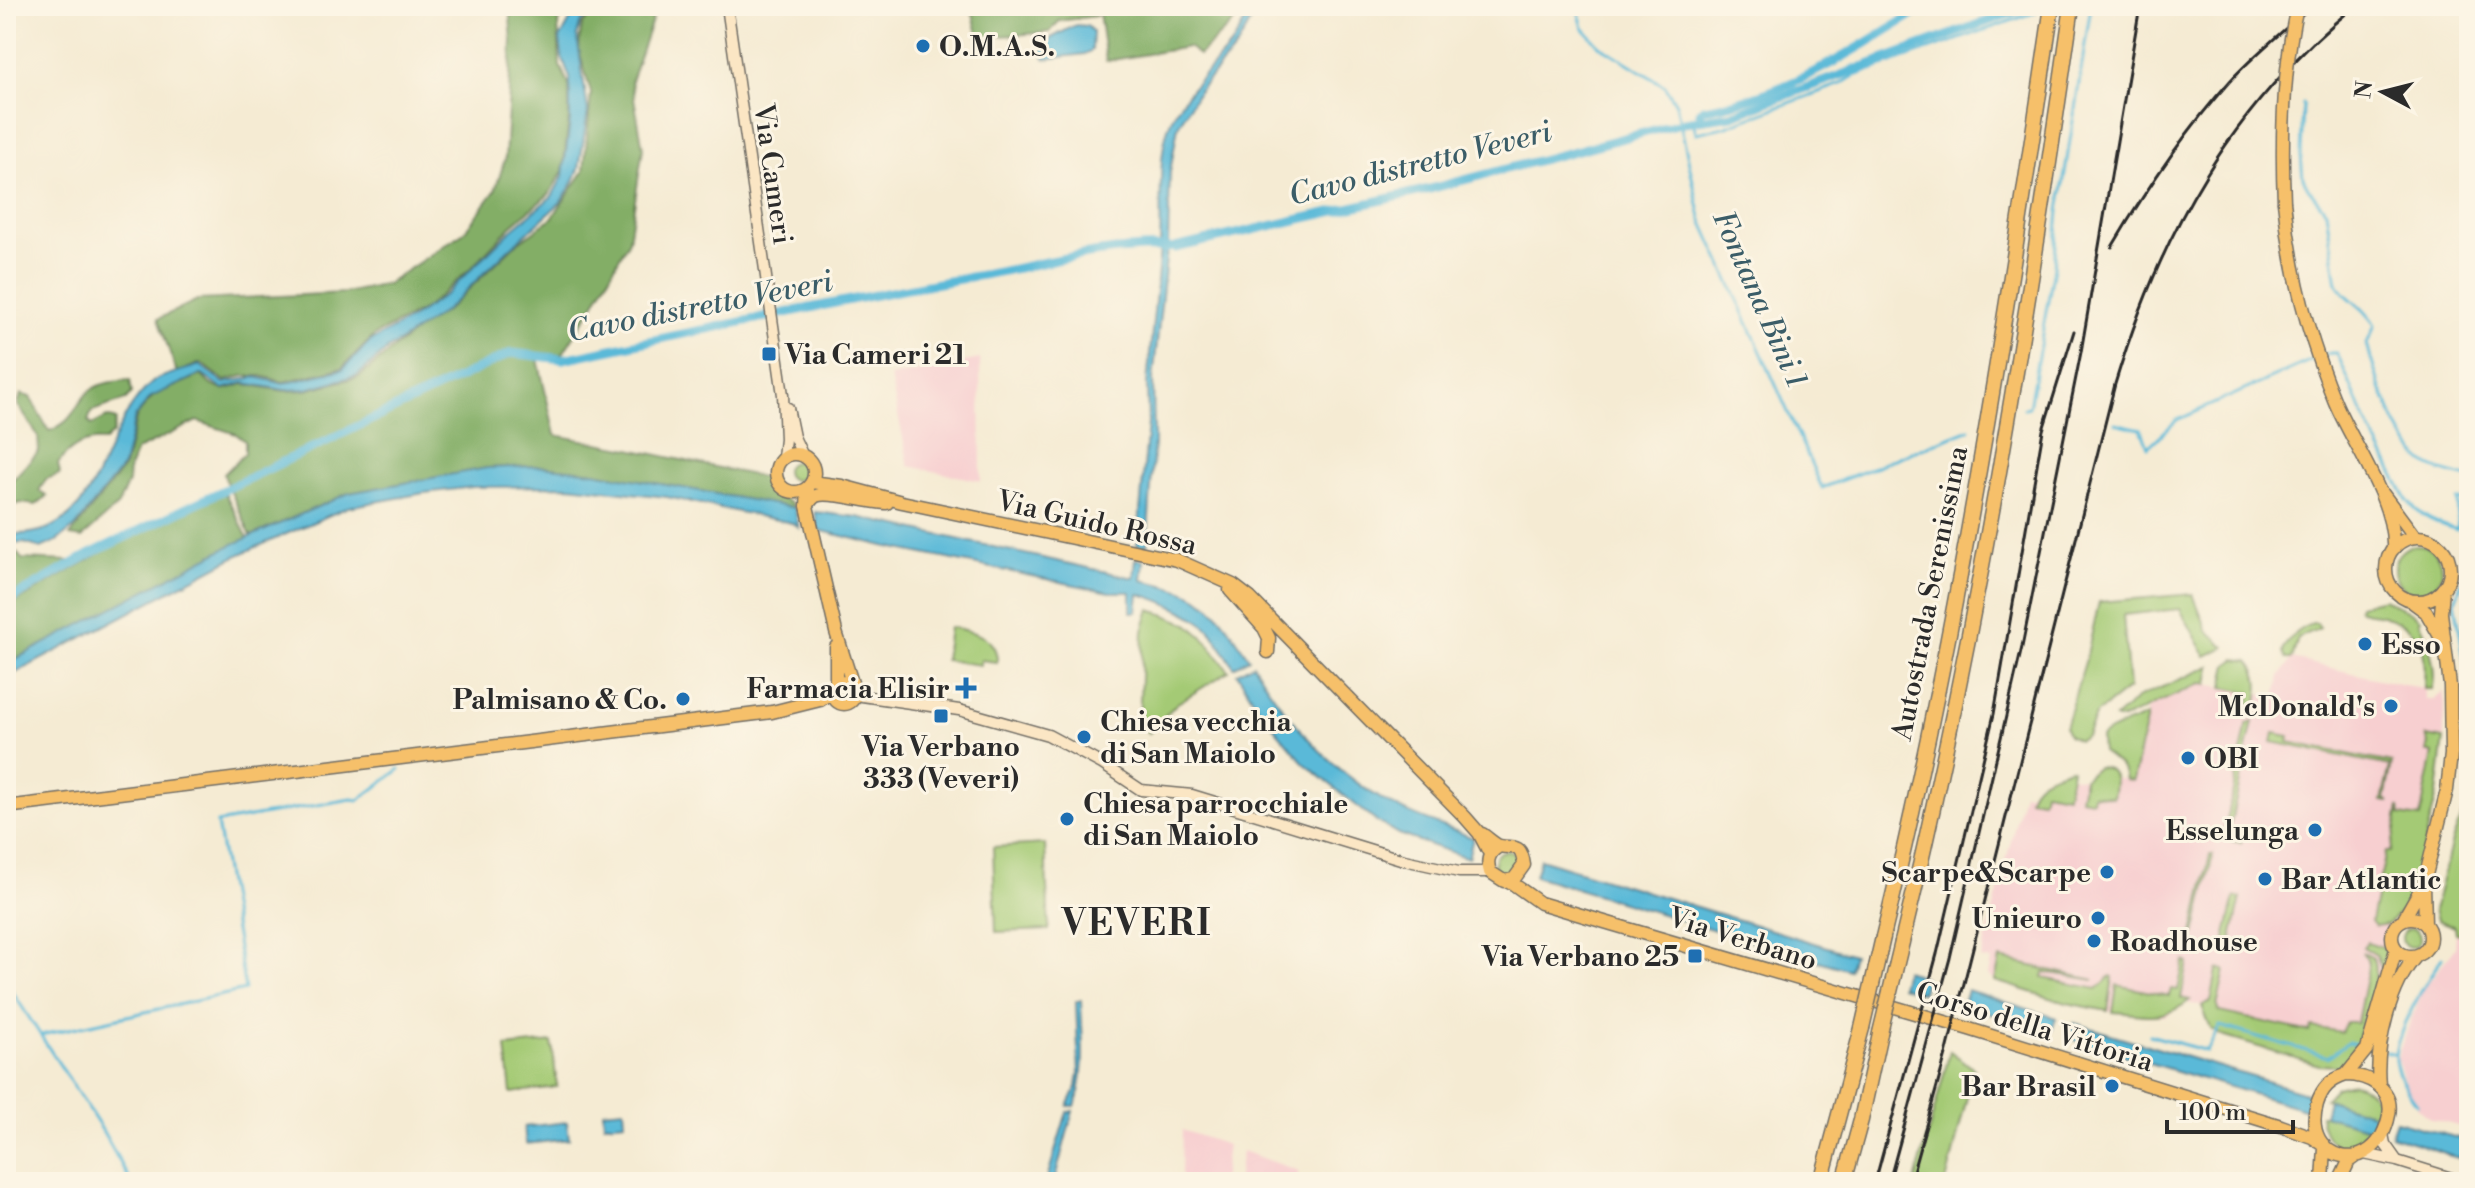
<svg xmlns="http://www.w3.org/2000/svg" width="2475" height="1188" font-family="'Libre Bodoni',serif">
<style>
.built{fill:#f7cfd0}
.green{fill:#a4ca74;stroke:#687a50;stroke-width:2}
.forest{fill:#83ae66;stroke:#576c48;stroke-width:2}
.water{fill:#5ab9d8;stroke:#427282;stroke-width:2}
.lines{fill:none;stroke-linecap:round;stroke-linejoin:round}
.stream{stroke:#5ab9d8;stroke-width:3}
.canal{stroke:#5ab9d8;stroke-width:9}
.secondary-casing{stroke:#726e66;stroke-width:13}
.primary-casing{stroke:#726e66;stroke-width:15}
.highway-casing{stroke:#726e66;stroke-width:17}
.secondary{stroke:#fbe6c4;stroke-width:10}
.primary{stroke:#f6c06b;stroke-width:12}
.highway{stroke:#f6c06b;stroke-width:14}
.rail{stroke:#2b2b2b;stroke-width:3}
.primary-bridge-casing{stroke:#726e66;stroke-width:15;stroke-linecap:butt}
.highway-bridge-casing{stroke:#726e66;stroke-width:17;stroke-linecap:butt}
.primary-bridge{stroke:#f6c06b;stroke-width:12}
.highway-bridge{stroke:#f6c06b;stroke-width:14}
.poi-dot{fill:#1f6fb2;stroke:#fcf5e5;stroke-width:3}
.labels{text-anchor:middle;stroke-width:6;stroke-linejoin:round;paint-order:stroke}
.poi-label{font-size:28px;font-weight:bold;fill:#2b2b2b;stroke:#fcf5e5;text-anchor:start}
.street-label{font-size:28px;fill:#2b2b2b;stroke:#fcf5e5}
.water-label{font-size:30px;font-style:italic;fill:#3b5d68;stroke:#fcf5e5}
.district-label{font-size:36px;font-weight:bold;letter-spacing:2px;fill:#2b2b2b;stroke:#fcf5e5}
</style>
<rect width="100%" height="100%" fill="#fcf5e5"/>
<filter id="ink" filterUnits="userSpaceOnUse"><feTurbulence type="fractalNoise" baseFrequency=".0125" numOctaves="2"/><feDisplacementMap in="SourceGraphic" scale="16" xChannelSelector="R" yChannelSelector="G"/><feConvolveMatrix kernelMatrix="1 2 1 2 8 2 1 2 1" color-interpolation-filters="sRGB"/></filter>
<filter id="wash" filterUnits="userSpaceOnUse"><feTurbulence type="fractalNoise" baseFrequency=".006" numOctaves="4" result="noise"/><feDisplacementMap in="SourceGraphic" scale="32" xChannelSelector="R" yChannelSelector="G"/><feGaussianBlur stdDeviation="1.8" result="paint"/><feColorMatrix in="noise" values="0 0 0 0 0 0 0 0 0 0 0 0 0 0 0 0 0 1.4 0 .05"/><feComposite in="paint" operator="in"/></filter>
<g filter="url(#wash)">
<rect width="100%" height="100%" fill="#f5ebd3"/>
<path class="built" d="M980 359 981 481 909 466 890 377Z
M2292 659 2404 685 2424 688 2426 700H2432L2444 691V739L2437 793 2415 883 2402 911 2388 924 2383 947 2388 952 2361 1048 2339 1066 2329 1067 2222 1036 2211 1029 2201 1006 2187 1003 2165 1016 2113 1012 2067 1003 1996 982 1988 976 1991 961 1981 959 2023 793H2028L2044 777 2069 768 2072 769 2071 776 2084 778 2093 768 2103 767 2113 773 2115 778 2133 781 2148 708 2201 683 2276 697 2280 676Z
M2456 933 2469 936V1129L2432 1119 2416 1107 2418 1102 2406 1087 2397 1057 2423 989 2455 948Z
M1182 1130 1227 1145 1222 1182H1183L1181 1172Z
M1242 1151 1299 1171 1295 1182H1237Z"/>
<path class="green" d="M786 471a9 9 0 1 1 18 0a9 9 0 1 1-18 0Z
M2394 569a24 24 0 1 1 48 0a24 24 0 1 1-48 0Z
M2193 594 2207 630 2225 647 2206 656 2180 609 2123 615 2129 688 2096 714 2086 736 2078 740 2068 735 2065 727 2086 659 2099 602Z
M2383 599 2409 611 2421 619 2419 621C2428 636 2438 673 2432 689H2424C2426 649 2426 629 2382 615 2373 612 2366 615 2358 609L2359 605Z
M1150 609 1188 624 1203 637 1229 671 1176 704 1149 733 1139 725 1143 631Z
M2313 623H2317L2320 628 2298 638 2292 659H2286L2283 653C2286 637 2300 630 2313 623Z
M949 627C970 631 998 635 997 662L981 660 980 665 945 660Z
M2236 659 2249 661C2264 677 2258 696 2255 716L2247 715 2251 692 2223 687 2228 665Z
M2211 666 2208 684 2201 683 2121 720 2115 718 2139 697Z
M2147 716 2133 781 2125 780C2123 763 2114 761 2102 752L2101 737C2108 729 2134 722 2147 716Z
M2253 722 2229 831 2243 835 2241 843 2223 839 2247 724Z
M2274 733 2290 736 2289 742 2392 763 2385 799 2390 802 2382 801 2390 766 2272 742Z
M2426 736 2444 739 2437 793 2415 883 2402 911 2388 924 2375 926 2371 921 2386 852H2391L2399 807 2400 815 2420 818 2433 754 2427 752 2429 743Z
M2097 767C2118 767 2116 782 2113 797L2093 794 2092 800 2080 798 2084 778Z
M2069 768 2072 769 2067 795 2044 791 2042 800 2029 798C2034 778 2053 775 2069 768Z
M2469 788V936L2456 933 2455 927 2437 920 2434 910 2452 841 2468 800Z
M1045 844 1049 930 996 932 993 847Z
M1494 863a12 12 0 1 1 24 0a12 12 0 1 1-24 0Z
M2210 855H2213L2195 935 2192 938Z
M2235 897 2241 898 2230 947 2224 943Z
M2402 938a9 9 0 1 1 18 0a9 9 0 1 1-18 0Z
M2367 942 2383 947 2388 957 2361 1048 2359 1046 2382 969 2376 955 2363 947Z
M2362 952 2373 958C2385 980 2355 1024 2357 1052L2339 1066 2319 1065 2222 1036 2211 1029 2202 1006 2211 1002 2217 970 2220 969 2225 970 2217 1007 2219 1012 2310 1032 2312 1027 2341 1032 2346 1022H2357L2369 963Z
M2000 959 2095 980 2044 972 2043 978 2097 989 2111 976 2113 977 2108 1011 2067 1003 1995 981Z
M2184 961 2188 963 2181 998 2190 1000C2162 1022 2146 1014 2113 1012L2117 985 2169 996 2171 989 2178 990Z
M552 1042 557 1087 511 1093 506 1047Z
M1950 1051 1974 1069 1946 1182H1915Z
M2353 1083C2370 1087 2380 1099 2380 1116L2325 1099 2336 1087Z
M2320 1115H2324L2376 1130C2354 1161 2324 1150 2320 1115Z"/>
<path class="forest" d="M509 6H569L558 23 560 66 569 85V118L563 171 549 194 511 226 470 269 425 309 375 335 342 368 283 382 261 376H243L225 381 201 363 177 373 158 319 197 300 345 293 387 284 464 232 495 191 505 159 512 41Z
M598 6H657L631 81 643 148 629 240 596 301 562 355 512 351 502 354 227 485 224 474 245 453V441L236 434 197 421 137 450 129 468 128 482 118 505 82 538 70 536 124 467 137 415 154 395 201 375 211 385 223 390 244 384 285 391 306 390 359 377 420 327 446 311 516 244 552 218 584 171 591 93 579 50 580 37 582 25Z
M971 6H1095L1096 16 1059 21 1050 32 979 38Z
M1098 6H1243L1237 19 1199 55 1188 47 1106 61Z
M512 356 538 359 555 435 630 449 767 478C771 492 779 497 792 504L793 508 594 472 541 466 488 468 349 493 251 536 230 490Z
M130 380 132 393 126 400 92 411 88 421 92 425 107 417 116 420 113 433 105 441C84 439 70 447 58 464L60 474 46 479 39 491 47 496 36 505 20 503 9 507 6 504V487L39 451 38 436 18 405 21 394 30 397 49 431C77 420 73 405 91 390 102 382 118 381 130 380Z
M225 493 248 538 6 664V608L109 548Z
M6 551 17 553 22 559 71 561 6 598Z"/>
<path class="water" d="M578 6H594L580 24 577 36 588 111 579 169 573 183 560 203 512 246 445 311 387 350 358 375 306 389 285 390 244 383 223 389 201 374 151 397 135 417 123 466 75 527 57 541 41 548 24 543 6 544V534C108 541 94 430 154 381 162 375 189 369 200 365L224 383 256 377 280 383 291 382 343 369 371 341 414 317 446 294 508 233 552 196 563 176 570 121V78L562 57 560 39Z
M1253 6H1259L1237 47 1200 89 1178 126 1170 172 1168 245H1160C1162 208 1156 148 1173 116 1187 89 1213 67 1232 44 1240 33 1246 18 1253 6Z
M1076 25 1087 26 1093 32 1092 50 1085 54 1045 59 1042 51 1051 38Z
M1160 249 1167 250 1153 379 1154 443 1147 546 1137 545 1148 423 1147 384Z
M541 466 594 472 795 508 799 528 792 523 667 497 569 486 473 487 424 493 348 507 236 556 6 678V664L225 548 349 493 487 468Z
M815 512 857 517 1134 578 1136 559 1144 560 1142 580C1207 594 1213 603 1249 658L1234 667C1226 655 1218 640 1209 629 1195 614 1158 599 1139 594L1137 612H1131V592H1110L884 546 818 530Z
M1253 664C1285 718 1329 768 1383 800 1411 816 1444 826 1473 838L1468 858 1398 834 1373 819 1304 763 1261 712 1237 673Z
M1540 859 1853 955 1849 970 1535 876Z
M1905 970 1925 978 1922 993 1901 986Z
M1967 990 2056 1018 2051 1033 1963 1004Z
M1081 1001C1082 1037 1087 1073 1075 1106H1068L1077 1087 1079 1073 1076 1002Z
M2074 1023 2312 1095 2307 1110 2089 1045 2070 1038Z
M2328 1100 2380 1116 2376 1130 2324 1115Z
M624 1109 625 1122 604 1124 603 1111Z
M1073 1111 1054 1182H1046L1067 1112Z
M2396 1121 2469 1141V1161L2391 1135Z
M567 1122 569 1139 526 1144 524 1127Z"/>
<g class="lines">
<path class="stream" d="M1577 6 1583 28 1600 46 1665 86 1676 104 1701 218 1822 488 1970 429
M2303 104 2301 156 2303 178 2308 188 2326 211 2337 284C2348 301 2365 306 2375 325L2367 344C2374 374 2401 449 2428 465 2440 472 2455 475 2469 478
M1693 120 1696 133 1724 127 1841 84 1854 76 2036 12
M2321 356 2331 353H2337L2364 417 2407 500C2420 517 2436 523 2457 530L2458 500 2469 501
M2024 408 2029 407 2054 267 2059 211 2091 6
M2115 423 2141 429 2148 447 2177 420 2314 359
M2469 561 2455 601 2469 689
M6 982 102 1130 131 1182
M41 1035 245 990 217 823 351 799 359 800 400 769
M2149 1035 2207 1051 2220 1026 2328 1057 2347 1042 2366 1046
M2385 1051 2395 1054
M2417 1104C2407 1091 2397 1076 2395 1060 2393 1036 2428 978 2442 958"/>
<path class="canal" d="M1701 118 1700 112 1703 109C1786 97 1856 50 1926 6
M1684 122 1732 115 2029 6
M1175 248 1430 189 1677 124
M6 602 90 554 511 353 563 359C702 330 842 300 982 275 1043 264 1107 245 1169 248"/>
</g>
</g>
<g filter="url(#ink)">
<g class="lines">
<g class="secondary-casing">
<path id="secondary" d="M727 6 783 395 785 439 783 457
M788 408 794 437 802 454
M855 695 959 710 1048 735 1102 764 1141 790 1192 795 1404 860 1459 872H1490
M2383 1134 2385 1144 2397 1161
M2364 1154 2397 1161 2464 1182"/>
</g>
<g class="primary-casing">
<path id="primary" d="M2284 202C2291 272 2308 337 2335 402 2353 445 2395 501 2393 548
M776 473a19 19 0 1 1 38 0a19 19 0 1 1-38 0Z
M812 482 842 486 902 502 1177 560 1233 585 1250 598 1465 817 1479 833 1490 854
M808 488 807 506 836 632 853 686
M2383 494 2415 537
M807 506C810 502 812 498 816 496 828 490 870 503 887 503
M2386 569a32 32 0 1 1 64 0a32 32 0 1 1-64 0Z
M1230 590 1264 628 1269 638 1268 652
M2411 601 2426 612 2441 638
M833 693a11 11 0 1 1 22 0a11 11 0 1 1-22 0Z
M836 685V647
M6 807 772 712 820 700 833 691
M1482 834C1487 837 1495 845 1500 846 1515 849 1521 843 1524 865L1514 879 1504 881 1490 872C1486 860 1489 852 1500 846
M1509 881 1540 903 1969 1029 2281 1126 2312 1137 2324 1145
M2392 937a19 19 0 1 1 38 0a19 19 0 1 1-38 0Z
M2403 920 2424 883
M2425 924 2424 883 2447 790 2451 754 2450 686 2441 613 2443 589
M2346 1075C2368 1075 2394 1088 2389 1115 2376 1182 2300 1161 2317 1104 2322 1088 2330 1080 2346 1075Z
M2346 1075 2367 1049 2396 949
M2379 1085C2375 1046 2390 985 2417 955
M2323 1182 2325 1147
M2339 1182 2349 1161 2356 1156"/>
</g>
<g class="highway-casing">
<path id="highway" d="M1883 937C1958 631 2006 318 2052 6
M1902 942C1977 634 2027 320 2072 6
M1821 1182 1862 1028
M1844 1182 1861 1120 1880 1033"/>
</g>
<use href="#secondary" class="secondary"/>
<use href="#primary" class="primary"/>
<use href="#highway" class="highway"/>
<path class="rail" d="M2112 247C2147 188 2184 132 2230 81 2255 54 2284 30 2312 6
M1875 1182 1937 954 1994 714 2043 430 2074 331
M1889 1182 1950 958 2022 647 2081 352 2140 6
M1910 1182 1947 1051 2115 384C2161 232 2230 108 2355 6"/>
<g class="primary-bridge-casing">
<path id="primary-bridge" d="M2284 202C2281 136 2283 70 2297 6"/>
</g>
<g class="highway-bridge-casing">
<path id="highway-bridge" d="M1862 1028 1883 937
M1880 1033 1902 942"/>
</g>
<use href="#primary-bridge" class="primary-bridge"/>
<use href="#highway-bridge" class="highway-bridge"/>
</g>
</g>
<g class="poi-dot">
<circle cx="923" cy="46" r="8"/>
<rect x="761" y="346" width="16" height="16" rx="4"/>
<circle cx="2365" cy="644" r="8"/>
<path d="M962 676h8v8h8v8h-8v8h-8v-8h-8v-8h8z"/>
<circle cx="683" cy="699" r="8"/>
<circle cx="2391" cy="706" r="8"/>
<rect x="933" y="708" width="16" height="16" rx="4"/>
<circle cx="1084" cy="737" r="8"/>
<circle cx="2188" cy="758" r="8"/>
<circle cx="1067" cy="819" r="8"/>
<circle cx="2315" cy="830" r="8"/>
<circle cx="2107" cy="872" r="8"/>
<circle cx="2265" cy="879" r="8"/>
<circle cx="2098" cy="918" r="8"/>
<circle cx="2094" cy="941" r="8"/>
<rect x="1687" y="948" width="16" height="16" rx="4"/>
<circle cx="2112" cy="1086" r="8"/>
</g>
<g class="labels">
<g class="poi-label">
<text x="939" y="56">O.M.A.S.</text>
<text x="785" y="364">Via Cameri 21</text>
<text x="2381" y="654">Esso</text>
<text x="950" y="698" text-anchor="end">Farmacia Elisir</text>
<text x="667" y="709" text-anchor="end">Palmisano &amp; Co.</text>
<text x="2375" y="716" text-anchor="end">McDonald's</text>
<text x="1100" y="731">Chiesa vecchia<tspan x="1100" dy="32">di San Maiolo</tspan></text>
<text x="941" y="756" text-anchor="middle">Via Verbano<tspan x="941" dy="32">333 (Veveri)</tspan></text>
<text x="2204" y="768">OBI</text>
<text x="1083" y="813">Chiesa parrocchiale<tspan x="1083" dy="32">di San Maiolo</tspan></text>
<text x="2299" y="840" text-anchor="end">Esselunga</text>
<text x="2091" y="882" text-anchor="end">Scarpe&amp;Scarpe</text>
<text x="2281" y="889">Bar Atlantic</text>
<text x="2082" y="928" text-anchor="end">Unieuro</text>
<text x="2110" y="951">Roadhouse</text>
<text x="1679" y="966" text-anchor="end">Via Verbano 25</text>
<text x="2096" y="1096" text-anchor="end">Bar Brasil</text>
</g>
<g class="street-label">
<text transform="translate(774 174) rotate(82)" y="10">Via Cameri</text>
<text transform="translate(1097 522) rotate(13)" y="10">Via Guido Rossa</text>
<text transform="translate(1929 593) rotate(-79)" y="10">Autostrada Serenissima</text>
<text transform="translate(1743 938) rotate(17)" y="10">Via Verbano</text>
<text transform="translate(2035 1026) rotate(17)" y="10">Corso della Vittoria</text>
</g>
<g class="water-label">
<text transform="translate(1420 163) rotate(-14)" y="10">Cavo distretto Veveri</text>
<text transform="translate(1760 298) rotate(66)" y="10">Fontana Bini 1</text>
<text transform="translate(700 306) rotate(-11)" y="10">Cavo distretto Veveri</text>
</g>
<g class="district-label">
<text x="1137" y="935">VEVERI</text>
</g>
</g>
<rect width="2475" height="1188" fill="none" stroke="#fcf5e5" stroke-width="32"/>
<g transform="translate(2383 92) rotate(277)" stroke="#fcf5e5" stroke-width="6" paint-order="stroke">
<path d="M0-6L14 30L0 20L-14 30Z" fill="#2b2b2b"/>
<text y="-12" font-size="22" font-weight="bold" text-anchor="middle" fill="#2b2b2b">N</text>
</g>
<path d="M2167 1120v12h126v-12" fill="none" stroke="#2b2b2b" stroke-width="4"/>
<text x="2179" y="1120" font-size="24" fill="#2b2b2b" stroke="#fcf5e5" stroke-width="6" paint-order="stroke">100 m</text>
</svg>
